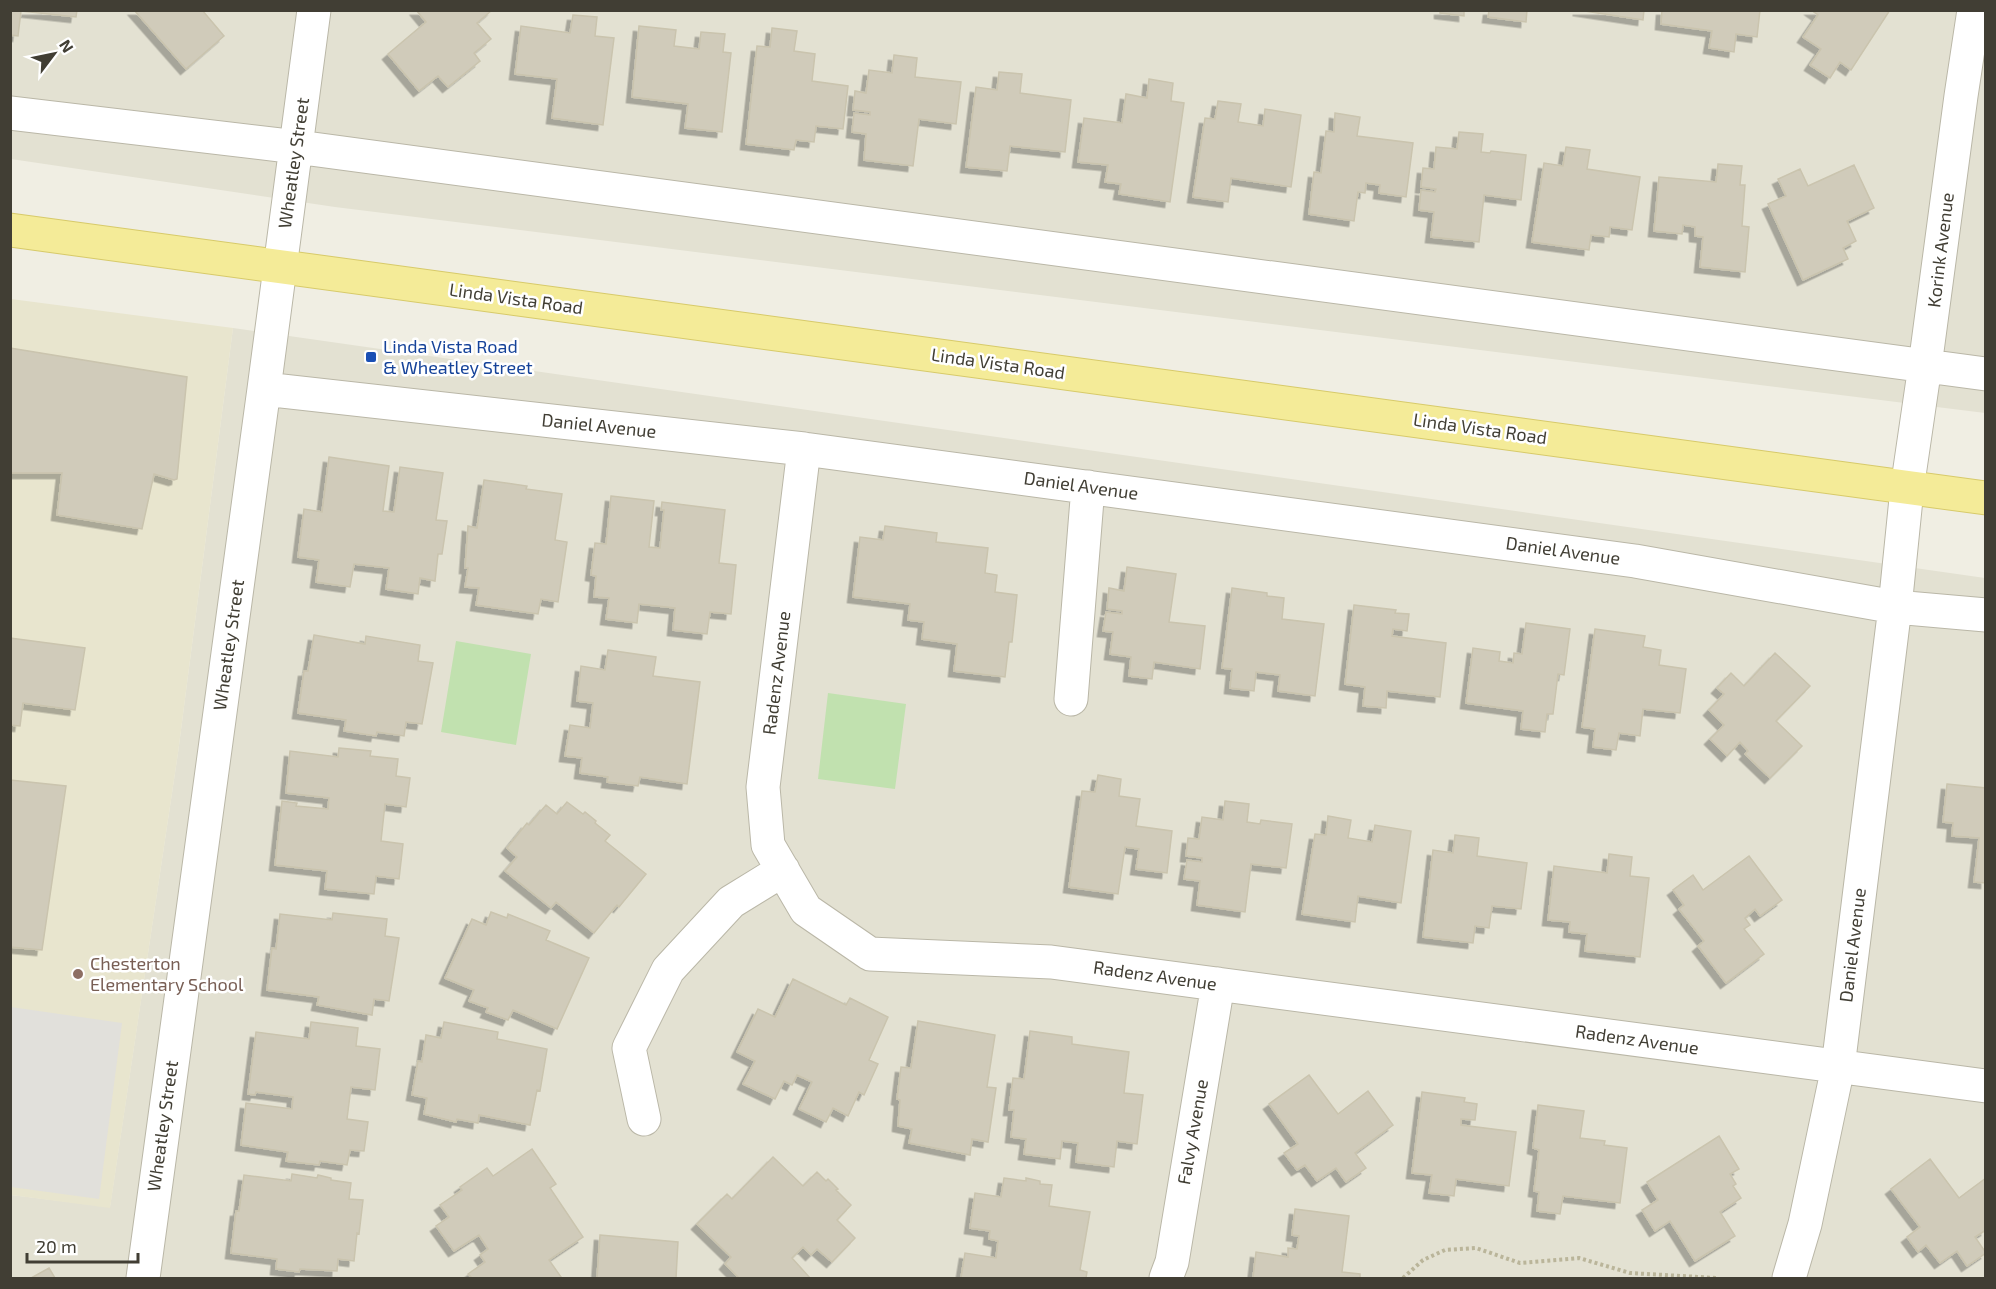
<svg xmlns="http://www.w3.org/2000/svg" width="1996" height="1289" font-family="'Exo 2',sans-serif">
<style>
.residential{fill:#e3e1d2}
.education{fill:#e8e5ce}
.green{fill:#c1e1af}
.parking{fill:#e1e0db}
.building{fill:#d0cbba;stroke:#cac4ae;stroke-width:1.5;filter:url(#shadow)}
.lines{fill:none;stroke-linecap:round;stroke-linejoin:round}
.minor-casing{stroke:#bab7a7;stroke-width:35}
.major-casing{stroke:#d7ca6a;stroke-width:35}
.path{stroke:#bab59a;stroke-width:4;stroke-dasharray:3 3;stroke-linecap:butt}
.minor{stroke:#fff;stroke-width:33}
.major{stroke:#f4eb98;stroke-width:33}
.transit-dot{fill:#1a4fb4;stroke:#fff;stroke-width:2}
.education-dot{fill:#8d6e63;stroke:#fff;stroke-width:2}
.labels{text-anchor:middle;stroke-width:5;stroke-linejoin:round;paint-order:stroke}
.street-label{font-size:18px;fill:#413e34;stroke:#fff}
.transit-label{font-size:18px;fill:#164399;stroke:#fff;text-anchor:start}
.education-label{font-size:18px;fill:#785e54;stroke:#fff;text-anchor:start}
</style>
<defs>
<filter id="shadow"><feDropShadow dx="-5.5" dy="5.5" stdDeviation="0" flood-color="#0004"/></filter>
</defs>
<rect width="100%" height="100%" fill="#f0eee3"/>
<path class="residential" d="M11 11H1985V413L335 207 11 159Z
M233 328 1985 578V1278H11V1195L110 1207 178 753Z"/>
<path class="education" d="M11 299 233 328 178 753 110 1208 11 1195Z"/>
<path class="green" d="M456 641 531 654 516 745 441 732Z
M828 693 906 704 895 789 818 779Z"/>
<path class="parking" d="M11 1007 122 1023 99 1199 11 1187Z"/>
<path class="building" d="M10 10H77L76 17 21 11 18 36 10 35Z
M134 10H202L224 36 186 69Z
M416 10H492L477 23 491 39 474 53 480 61 448 87 438 76 419 91 388 54 426 22Z
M1440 10H1464V16L1440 13Z
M1489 10H1527L1526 22 1488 17Z
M1578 10H1644L1643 20Z
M1662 10H1760L1757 37 1736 34 1734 52 1709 48 1712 31 1661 24Z
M1811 10H1890L1851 70 1840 62 1830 78 1810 65 1821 49 1803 37 1818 15Z
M573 15 597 17 595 36 614 38 603 125 552 118 557 79 515 74 521 26 570 33Z
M639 26 676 30 674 46 699 49 701 32 725 34 723 52 731 53 722 132 685 128 688 104 632 97Z
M772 28 797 31 794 51 815 54 812 81 848 86 843 129 816 126 814 142 796 140 794 150 746 144 757 46 770 47Z
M894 55 917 58 915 77 961 82 956 124 919 119 913 166 864 160 866 134 852 132 854 113 870 115V112L853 110 855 91 866 93 869 70 892 73Z
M999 72 1022 74 1020 93 1071 100 1065 152 1010 146 1007 171 966 167 976 87 997 90Z
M1149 79 1173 83 1171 101 1184 103 1170 202 1119 194 1121 184 1105 182 1108 165 1078 162 1084 118 1122 123 1126 94 1147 98Z
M1218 101 1241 104 1238 122 1263 126 1265 109 1301 115 1291 187 1231 178 1228 202 1193 197 1205 118 1215 119Z
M1335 113 1360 117 1357 136 1413 143 1406 197 1379 193 1380 185 1366 183 1365 193 1358 192 1354 221 1309 214 1314 172 1321 173 1326 131 1334 132Z
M1459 132 1483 134 1481 152 1490 153 1491 151 1526 155 1521 200 1484 195 1479 242 1431 237 1434 212 1419 210 1421 190 1435 192 1436 189 1421 187 1423 168 1434 169 1436 147 1457 149Z
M1566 147 1590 150 1587 169 1640 177 1632 230 1610 227 1609 237 1591 235 1589 250 1532 242 1544 163 1563 166Z
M1718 164 1742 166 1740 185H1745L1742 226 1749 227 1745 272 1700 267 1703 237 1695 236V227L1683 225 1682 234 1654 231 1659 177 1716 182Z
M1854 165 1874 208 1847 221 1856 241 1843 248 1848 259 1803 280 1768 204 1786 196 1778 179 1800 169 1808 186Z
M10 348 187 377 177 479 174 480 154 474 142 529 57 515 62 473H10Z
M329 457 389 466 383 511 394 512 400 467 443 473 436 520 447 521 442 554H438L435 581 420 578 418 594 386 589 389 568 354 564 350 587 316 582 319 560 298 557 304 509 322 512Z
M484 480 527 486 526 489 562 494 555 540 567 542 558 602 541 599 538 614 476 605 479 588 465 587 468 568H465L468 526 477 528Z
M611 496 654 501 649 547 660 548 664 510H661L662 502 725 510 719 563 736 565 731 614 710 612 707 634 673 630 675 608 639 604 637 623 606 619 609 598 594 597 596 576 591 575 595 543 606 544Z
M885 526 937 533 936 542 988 548 985 573 997 575 995 592 1017 595 1012 642H1009L1005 677 954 671 957 644 922 639 924 622 908 620 910 604 853 597 860 537 883 540Z
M1127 567 1176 574 1169 622 1205 626 1200 669 1154 662 1152 679 1129 676 1131 657 1110 654 1113 632 1103 631 1106 612 1122 614V611L1107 609 1109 588 1124 591Z
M1232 588 1267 593V596L1284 598 1282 619 1324 624 1315 696 1278 691 1280 675 1256 672 1254 691 1230 688 1232 669 1222 668Z
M1354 605 1396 610 1395 613 1409 614 1407 631 1393 629 1392 636 1446 643 1440 697 1387 691 1386 708 1363 706 1365 687 1345 684Z
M1526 623 1570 629 1564 675 1558 674 1553 714H1547L1545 732 1521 729 1523 711 1466 703 1473 648 1500 652 1499 661 1513 663 1514 653 1522 654Z
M1595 629 1645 636 1643 647 1661 650 1659 665 1686 669 1680 713 1643 709 1640 736 1619 733 1616 750 1593 747 1595 729 1582 727Z
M314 635 365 644 366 636 420 645 418 661 433 663 422 724 406 722 404 736 377 732 376 736 344 731 346 720 298 713 304 671H308Z
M10 638 85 648 75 710 23 703 20 726 10 725Z
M608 650 656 657 653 676 700 682 687 784 640 777 638 786 607 782 608 777 580 773 582 758 565 756 570 725 590 728 593 703 577 701 581 666 605 670Z
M1775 653 1810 686 1776 721 1802 746 1770 778 1745 754 1748 751 1740 742 1727 756 1710 739 1724 725 1709 710 1724 694 1717 688 1731 673 1744 686Z
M339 748 371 751 370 756 398 759 396 776 410 778 406 807 385 804 381 841 403 844 399 879 376 876 374 894 325 889 327 871 275 865 282 801 297 803 296 806 328 809 329 798 286 793 290 751 338 757Z
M1098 775 1121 779 1119 796 1140 799 1136 826 1172 831 1167 873 1136 869 1139 849 1125 847 1118 894 1069 887 1082 791 1095 792Z
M10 780 66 786 42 950 10 947Z
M1947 784 1986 788V883L1974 882 1979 838 1952 836 1953 823 1943 822Z
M1225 801 1249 804 1247 822 1260 824 1261 820 1292 824 1286 868 1251 864 1245 912 1197 905 1200 881 1184 879 1187 860 1202 862V858L1186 856 1188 838 1199 839 1202 817 1223 820Z
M567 802 583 814 585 812 596 821 595 823 610 835 605 841 646 874 619 907 617 905 594 933 556 902 551 908 505 871 517 857 507 848 527 823 529 825 546 805 557 814Z
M1328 816 1351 820 1348 838 1372 842 1375 825 1411 831 1401 903 1358 896 1355 922 1302 914 1315 834 1326 835Z
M1455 835 1479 838 1477 856 1527 863 1521 909 1492 906 1489 928 1475 926 1473 943 1423 937 1433 850 1453 853Z
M1609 854 1632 857 1630 876 1649 878 1640 957 1585 951 1587 934 1569 932 1570 922 1548 920 1554 866 1607 873Z
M1749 856 1782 900 1760 916 1755 909 1745 918 1750 925 1744 929 1764 954 1726 983 1698 946 1704 941 1679 909 1684 905 1673 890 1693 875 1703 890Z
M491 912 507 918 508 914 550 931 546 940 589 958 557 1029 513 1010 508 1020 486 1012 488 1008 469 1001 474 990 445 978 472 919 486 925Z
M333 913 387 919 385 936 399 938 389 1001 374 999 372 1015 317 1005 319 997 267 990 272 948 276 949 280 914 332 920Z
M793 979 846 1005 850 998 888 1017 869 1060 878 1064 864 1095 859 1092 848 1116 833 1108 826 1122 799 1109 812 1082 797 1075 792 1085 784 1081 775 1099 743 1084 755 1061 737 1052 758 1009 775 1017Z
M918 1021 995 1035 987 1087 996 1088 988 1142 972 1139 970 1155 909 1143 912 1129 898 1126 900 1100 897 1099 901 1067 911 1068Z
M311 1022 358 1028 356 1046 380 1049 375 1090 351 1087 347 1119 368 1122 364 1151 350 1150 347 1165 320 1161 319 1165 286 1161 288 1152 241 1145 246 1103 292 1109 293 1097 256 1092 255 1095 248 1094 256 1032 309 1039Z
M444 1022 498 1032 497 1039 547 1049 540 1091 537 1090 530 1125 479 1115 478 1123 457 1119 456 1122 424 1114 427 1098 412 1095 418 1061 422 1062 426 1035 441 1038Z
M1030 1031 1072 1037V1044L1129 1052 1124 1093 1143 1095 1137 1144 1117 1141 1114 1167 1076 1162 1078 1143 1062 1141 1060 1159 1024 1154 1026 1139 1011 1137 1014 1110H1009L1013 1078 1024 1079Z
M1309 1075 1338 1114 1368 1091 1393 1125 1355 1153 1366 1168 1346 1182 1336 1168 1317 1181 1305 1165 1297 1170 1284 1153 1298 1144 1269 1104Z
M1422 1092 1465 1098 1464 1102 1477 1104 1475 1120 1461 1119V1125L1516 1132 1509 1186 1456 1179 1454 1196 1429 1193 1432 1175 1412 1173Z
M1538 1105 1584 1111 1580 1138 1605 1141 1604 1145 1627 1148 1620 1203 1563 1196 1560 1214 1537 1211 1539 1192 1534 1191 1539 1150 1533 1148Z
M1719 1136 1739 1169 1730 1174 1736 1184 1733 1186 1741 1198 1720 1212 1735 1236 1695 1261 1670 1221 1655 1231 1642 1210 1658 1200 1647 1182Z
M532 1149 556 1184 550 1188 583 1237 549 1260 561 1277 559 1278H472L468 1274 485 1262 480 1255 488 1249 479 1235 454 1251 436 1226 449 1217 440 1205 462 1190 460 1187 487 1168 493 1176Z
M773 1157 803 1186 817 1172 826 1181 828 1179 838 1189 836 1190 851 1205 837 1220 855 1238 832 1262 817 1249 811 1255 803 1247 792 1258 810 1278H739L725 1264 731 1257 697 1224 727 1194 732 1199Z
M1930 1159 1959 1198 1986 1178V1230L1975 1237 1986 1253 1967 1266 1957 1251 1940 1263 1926 1245 1918 1252 1907 1237 1920 1227 1891 1189Z
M292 1174 317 1178 318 1175 331 1178V1180L351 1183 349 1199 363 1200 359 1234 357 1233 354 1261 338 1259 337 1271 300 1269 299 1272 276 1269 277 1259 231 1253 236 1211H239L244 1175 291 1181Z
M1004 1178 1026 1181V1178L1040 1181V1184L1052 1185 1049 1206 1090 1212 1080 1270 1087 1272 1086 1278H961L965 1253 996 1258 998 1241 989 1239 990 1231 970 1228 975 1193 1001 1197Z
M1295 1209 1349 1216 1342 1272 1360 1274V1278H1253L1256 1252 1288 1257V1248L1297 1249 1299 1236 1292 1235Z
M600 1235 678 1242 676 1278H597Z
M49 1268 55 1278H31Z"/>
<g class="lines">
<g class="minor-casing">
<path id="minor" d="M10 113 297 147 1986 374
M264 389 804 449 1635 561 1895 607 1986 615
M804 449 763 787 768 845 806 910 870 954 1051 962 1986 1086
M1071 699 1088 487
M644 1119 629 1048 668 970 731 902 783 870
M143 1278 264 389 314 10
M1166 1278 1172 1262 1218 984
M1789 1278 1805 1224 1838 1067 1895 607 1907 489 1925 366 1961 96 1974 10"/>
</g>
<g class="major-casing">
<path id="major" d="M10 230 1986 498"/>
</g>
<path class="path" d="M1403 1278 1423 1260 1445 1250 1476 1248 1520 1263 1579 1258 1630 1273 1716 1278"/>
<use href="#minor" class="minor"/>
<use href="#major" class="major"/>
</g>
<rect class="transit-dot" x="365" y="351" width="12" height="12" rx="3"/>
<circle class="education-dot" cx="78" cy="974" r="6"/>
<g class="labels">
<g class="street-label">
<text transform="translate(294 163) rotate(-82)" y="6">Wheatley Street</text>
<text transform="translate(1941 250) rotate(-83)" y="6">Korink Avenue</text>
<text transform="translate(516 299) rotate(8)" y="6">Linda Vista Road</text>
<text transform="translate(998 364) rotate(8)" y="6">Linda Vista Road</text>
<text transform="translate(599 426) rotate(6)" y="6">Daniel Avenue</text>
<text transform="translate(1480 429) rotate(8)" y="6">Linda Vista Road</text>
<text transform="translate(1081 486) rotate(8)" y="6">Daniel Avenue</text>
<text transform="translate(1563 551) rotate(8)" y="6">Daniel Avenue</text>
<text transform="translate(229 645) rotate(-82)" y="6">Wheatley Street</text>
<text transform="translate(777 673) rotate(-83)" y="6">Radenz Avenue</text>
<text transform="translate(1853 945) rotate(-83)" y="6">Daniel Avenue</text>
<text transform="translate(1155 976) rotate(8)" y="6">Radenz Avenue</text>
<text transform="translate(1637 1040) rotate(8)" y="6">Radenz Avenue</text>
<text transform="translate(163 1126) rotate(-82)" y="6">Wheatley Street</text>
<text transform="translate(1193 1132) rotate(-80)" y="6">Falvy Avenue</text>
</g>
<g class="transit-label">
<text x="383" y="353">Linda Vista Road<tspan x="383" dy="21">&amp; Wheatley Street</tspan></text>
</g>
<g class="education-label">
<text x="90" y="970">Chesterton<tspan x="90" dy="21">Elementary School</tspan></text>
</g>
</g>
<rect width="1996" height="1289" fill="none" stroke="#413e34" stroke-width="24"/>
<g transform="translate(54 54) rotate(58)" stroke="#ffffff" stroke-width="4.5" paint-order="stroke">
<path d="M0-4.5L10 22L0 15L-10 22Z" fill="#413e34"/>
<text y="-9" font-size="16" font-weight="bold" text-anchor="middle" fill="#413e34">N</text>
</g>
<path d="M27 1253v9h111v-9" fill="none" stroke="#413e34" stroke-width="3"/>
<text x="36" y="1253" font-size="18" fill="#413e34" stroke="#ffffff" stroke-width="4.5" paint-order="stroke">20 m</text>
</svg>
